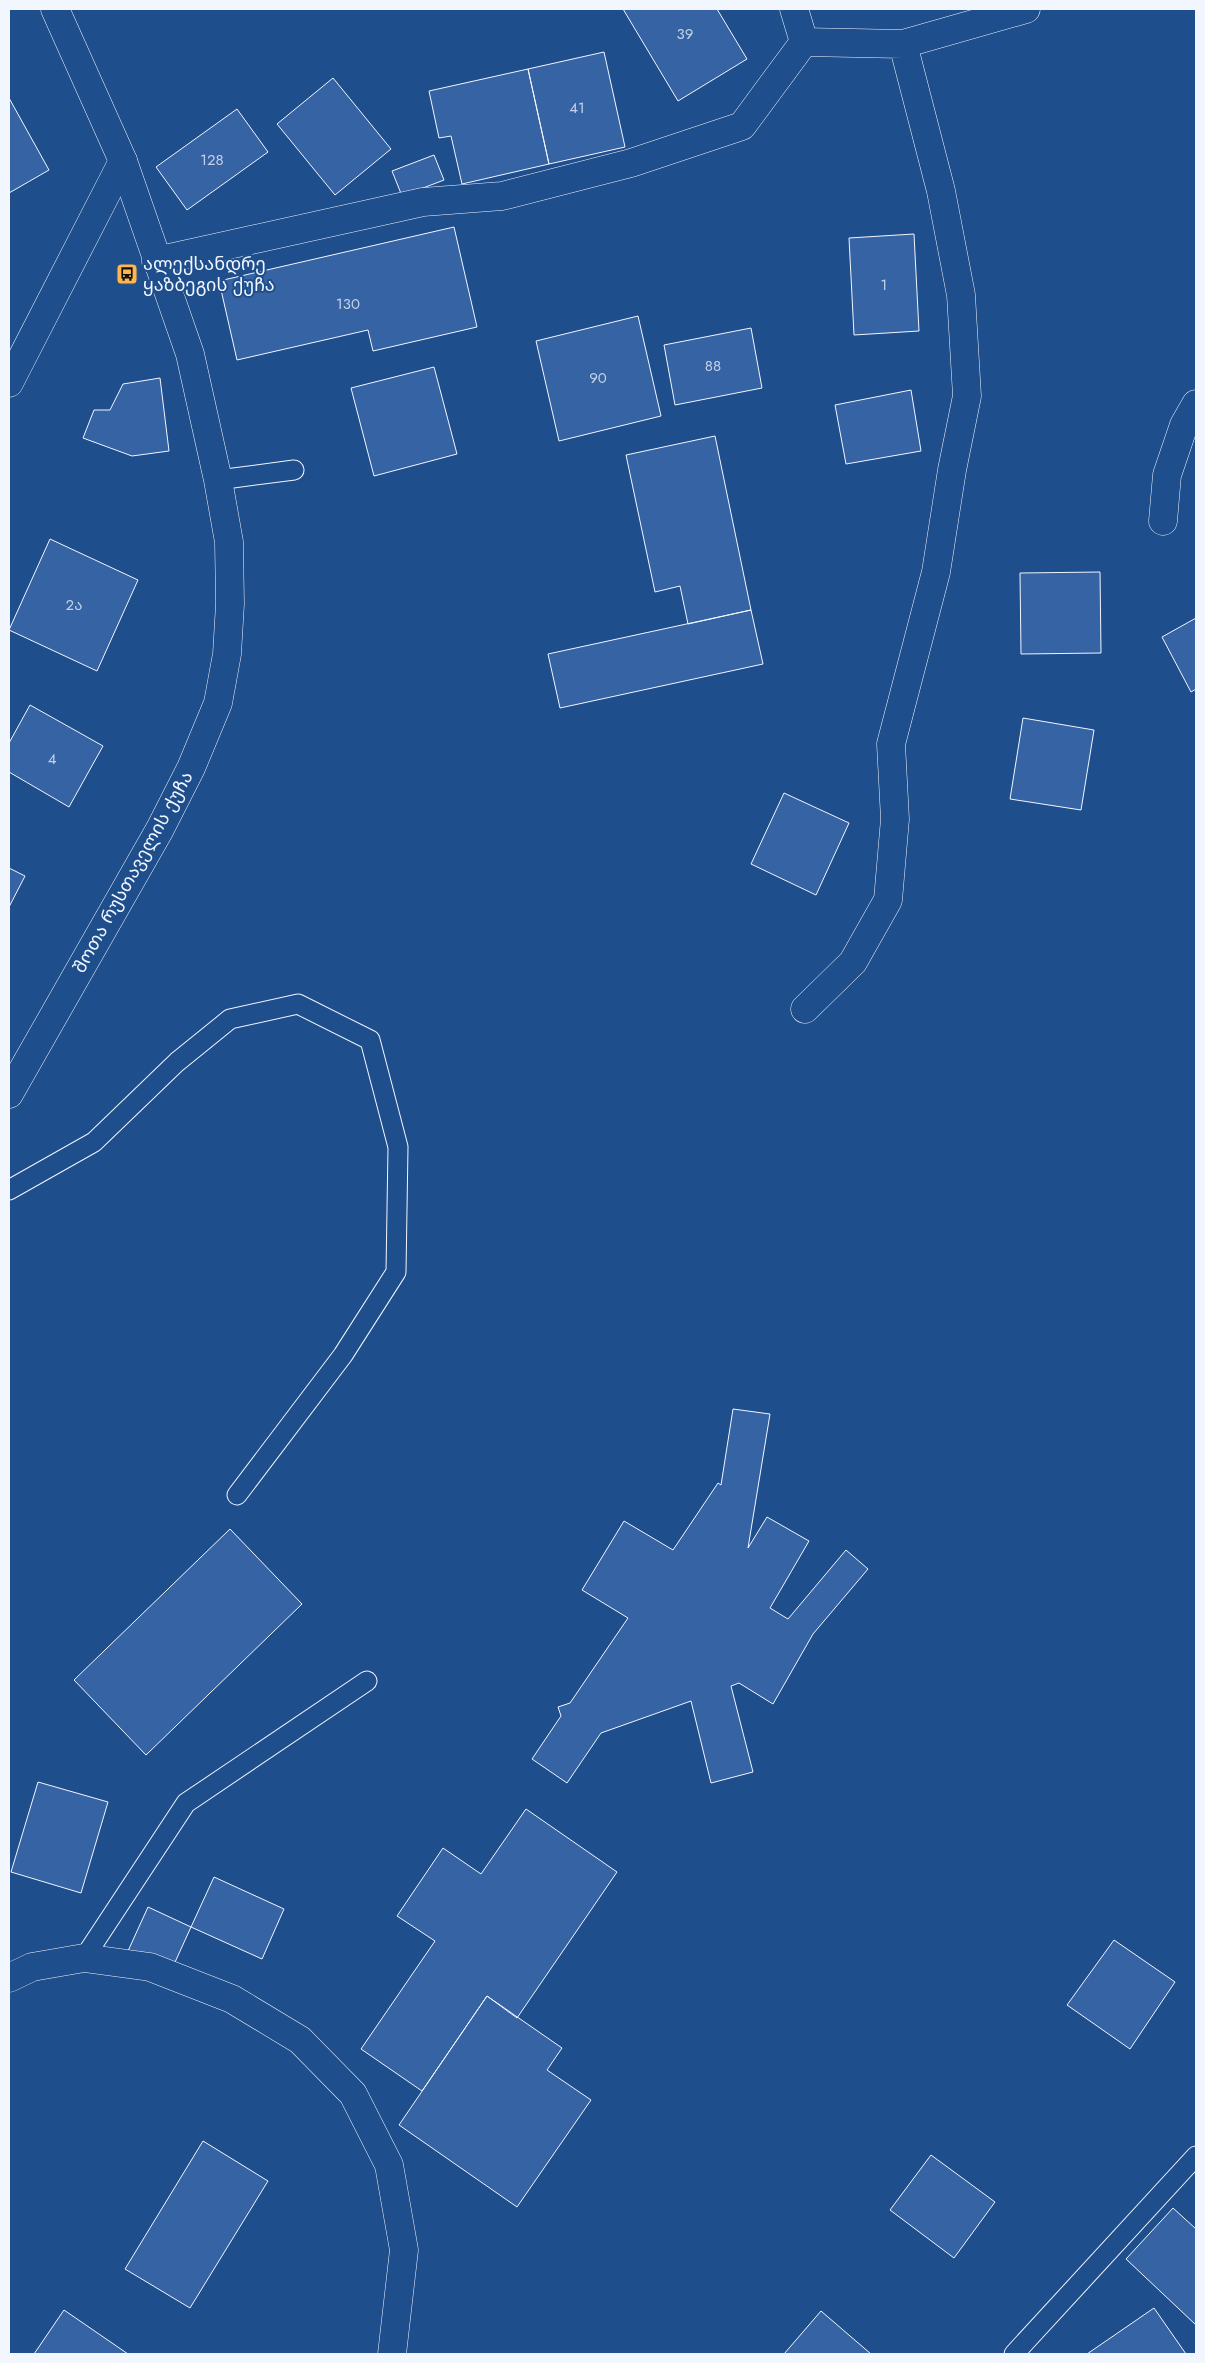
<svg xmlns="http://www.w3.org/2000/svg" width="1205" height="2363" font-family="Jost,'Noto Sans Georgian',sans-serif">
<style>
.building{fill:#3563a3;stroke:#f2f6ff}
.lines{fill:none;stroke-linecap:round;stroke-linejoin:round}
.service-casing{stroke:#f2f6ff;stroke-width:21}
.minor-casing{stroke:#f2f6ff;stroke-width:29}
.secondary-casing{stroke:#f2f6ff;stroke-width:29}
.service{stroke:#1f4e8c;stroke-width:19}
.minor{stroke:#1f4e8c;stroke-width:28}
.secondary{stroke:#1f4e8c;stroke-width:28}
.labels{text-anchor:middle;stroke-width:4;stroke-linejoin:round;paint-order:stroke}
.number-label{font-size:15px;fill:#c3d1e8}
.poi-label{font-size:18px;fill:#f2f6ff;stroke:#1f4e8c;text-anchor:start}
.street-label{font-size:18px;fill:#f2f6ff;stroke:#1f4e8c}
</style>
<rect width="100%" height="100%" fill="#1f4e8c"/>
<path class="building" d="M623 9H717L747 59 678 101Z
M604 52 625 147 549 164 528 69Z
M528 69 549 164 462 184 451 136 439 138 429 91Z
M333 78 391 149 335 195 277 124Z
M9 98 49 170 9 193Z
M237 109 268 152 187 210 156 167Z
M434 155 444 180 402 196 392 171Z
M454 227 477 327 373 351 368 330 237 360 219 281Z
M914 234 919 331 854 335 849 238Z
M638 316 661 416 559 441 536 341Z
M751 328 762 388 675 405 664 345Z
M434 367 457 454 374 476 351 388Z
M160 378 169 451 132 456 83 438 94 410H110L123 384Z
M911 390 921 451 846 464 835 405Z
M715 436 751 610 688 624 680 586 655 592 626 455Z
M50 539 138 580 97 671 9 630Z
M1100 572 1101 653 1021 654 1020 573Z
M751 610 763 664 560 708 548 654Z
M1196 618V689L1191 692 1162 637Z
M30 705 103 746 69 807 9 772V743Z
M1023 718 1094 730 1081 810 1010 799Z
M784 793 849 823 816 895 751 864Z
M9 868 25 876 9 907Z
M733 1409 770 1414 748 1548 767 1517 809 1541 770 1608 788 1619 846 1550 868 1569 813 1634 773 1704 739 1683 731 1686 753 1772 711 1783 691 1701 601 1733 567 1783 532 1759 561 1716 558 1707 570 1703 628 1618 582 1590 624 1521 673 1550 718 1483 721 1485Z
M230 1529 302 1604 146 1755 74 1680Z
M38 1782 108 1802 81 1893 11 1872Z
M526 1809 617 1872 517 2018 487 1996 422 2091 361 2049 435 1941 397 1916 443 1848 481 1874Z
M214 1877 284 1909 262 1959 191 1927Z
M148 1907 191 1927 171 1971 128 1951Z
M1114 1940 1175 1982 1130 2049 1067 2005Z
M487 1996 562 2048 547 2070 591 2100 517 2207 399 2125Z
M203 2141 268 2181 190 2308 125 2269Z
M931 2155 995 2202 954 2258 890 2210Z
M1173 2208 1196 2229V2325L1126 2259Z
M1154 2308 1186 2354H1087Z
M64 2310 128 2354H34Z
M821 2311 871 2354H784Z"/>
<g class="lines">
<g class="service-casing">
<path id="service" d="M218 480 294 470
M9 1190 94 1142 177 1062 230 1019 298 1004 370 1040 398 1147 396 1272 343 1355 237 1495
M84 1958 186 1803 367 1681
M1014 2354 1196 2156"/>
</g>
<g class="minor-casing">
<path id="minor" d="M804 42 903 44 1026 9
M156 261 423 202 502 196 631 163 742 126 804 42 794 9
M9 383 123 161
M1163 521 1167 475 1184 425 1196 404
M805 1009 853 962 888 900 895 819 891 744 936 572 952 470 967 396 961 295 941 191 903 44"/>
</g>
<g class="secondary-casing">
<path id="secondary" d="M9 1094 160 829 191 768 218 703 227 654 230 604 229 542 218 480 190 354 123 161 55 9
M9 1978 32 1967 84 1958 150 1967 232 1999 300 2040 353 2094 389 2165 404 2250 392 2354"/>
</g>
<use href="#service" class="service"/>
<use href="#minor" class="minor"/>
<use href="#secondary" class="secondary"/>
</g>
<defs>
<g id="bus-square" transform="scale(1.125)"><rect x="-9" y="-9" width="18" height="18" rx="4" fill="#ffb74d" stroke="#1f4e8c"/><path d="M-5-6H5V4H4V6H2V4H-2V6H-4V4H-5ZM-3.5-4V0h7V-4ZM-3.5 1.2v1.5H-2V1.2ZM2 1.2v1.5H3.5V1.2Z" fill="#111"/></g>
</defs>
<g fill-rule="evenodd">
<use href="#bus-square" x="127" y="274"/>
</g>
<g class="labels">
<g class="number-label">
<text x="685" y="39">39</text>
<text x="577" y="113">41</text>
<text x="212" y="165">128</text>
<text x="884" y="290">1</text>
<text x="348" y="309">130</text>
<text x="713" y="371">88</text>
<text x="598" y="383">90</text>
<text x="74" y="610">2ა</text>
<text x="52" y="764">4</text>
</g>
<g class="poi-label">
<text x="143" y="270">ალექსანდრე<tspan x="143" dy="21">ყაზბეგის ქუჩა</tspan></text>
</g>
<g class="street-label">
<text transform="translate(133 872) rotate(-61)" y="6">შოთა რუსთაველის ქუჩა</text>
</g>
</g>
<rect width="1205" height="2363" fill="none" stroke="#f2f6ff" stroke-width="20"/>
</svg>
